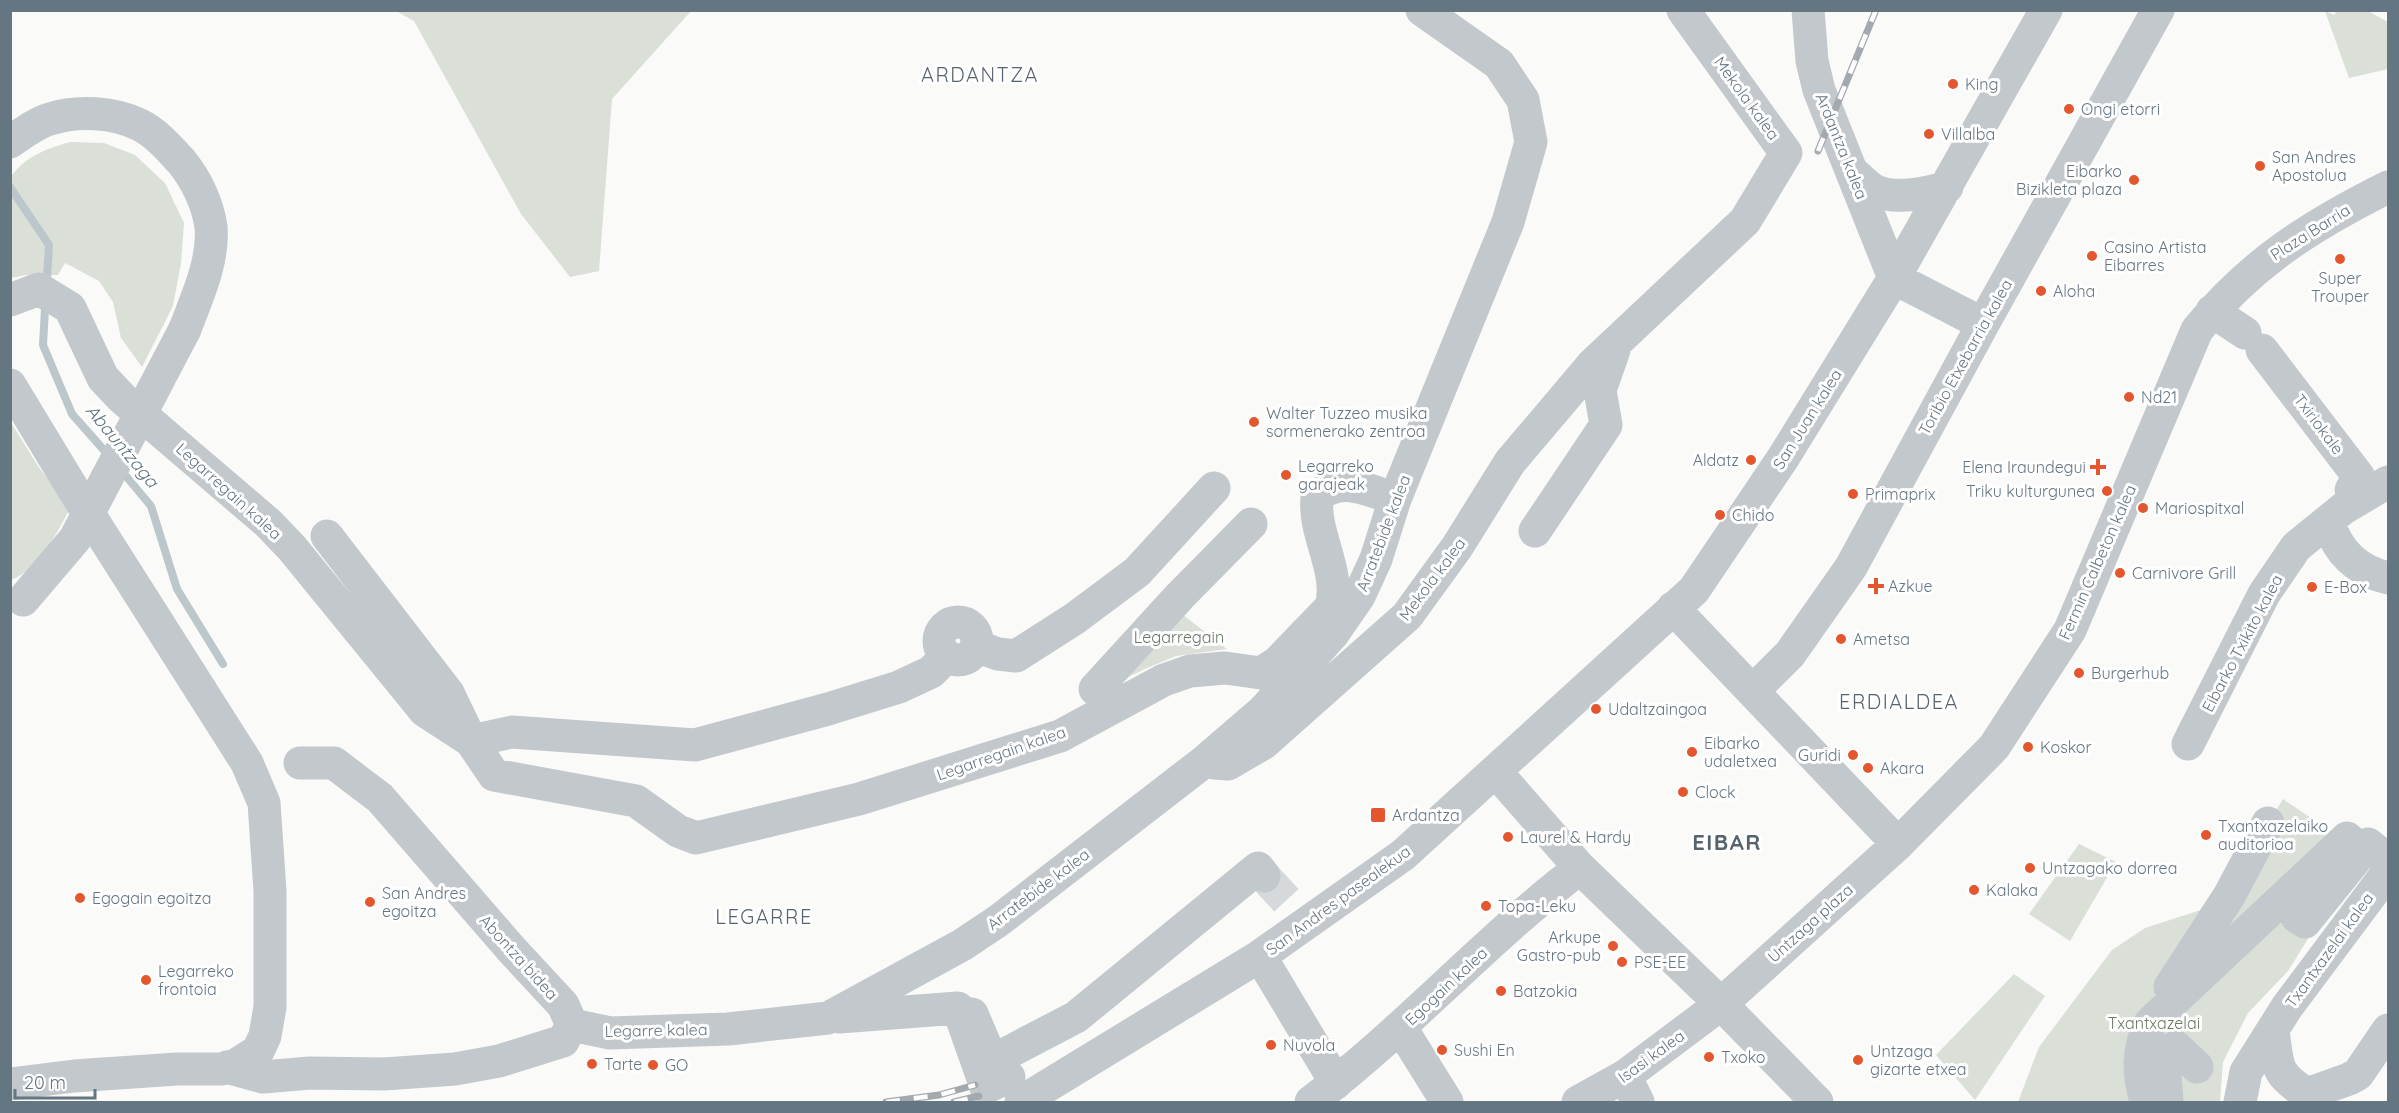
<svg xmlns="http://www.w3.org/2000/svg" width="2399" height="1113" font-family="Quicksand,sans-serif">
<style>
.green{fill:#dadfd7}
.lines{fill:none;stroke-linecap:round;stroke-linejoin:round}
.stream{stroke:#bbc7cb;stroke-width:8}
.minor-tunnel{stroke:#d5d9db;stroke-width:33;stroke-dasharray:33 16;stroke-linecap:butt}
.minor{stroke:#c3c8cc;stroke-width:33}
.rail-casing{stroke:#a2aab0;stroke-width:7}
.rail{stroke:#fff;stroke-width:4.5;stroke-dasharray:14;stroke-linecap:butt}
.minor-bridge{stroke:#c3c8cc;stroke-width:33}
.poi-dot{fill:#e4572e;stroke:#fff;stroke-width:2}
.labels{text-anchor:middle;stroke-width:6;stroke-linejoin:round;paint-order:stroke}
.poi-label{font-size:16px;fill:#657683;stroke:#fff;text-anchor:start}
.street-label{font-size:16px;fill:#657683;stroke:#fff}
.park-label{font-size:16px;fill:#687a64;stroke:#fff}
.water-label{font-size:18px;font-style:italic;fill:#60757c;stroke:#fff}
.quarter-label{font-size:20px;letter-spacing:1.5px;fill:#57646e;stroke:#fff}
.district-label{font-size:22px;font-weight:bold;letter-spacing:1.5px;fill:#57646e;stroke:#fff}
</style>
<rect width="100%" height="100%" fill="#fafaf8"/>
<path class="green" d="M396 11H691L612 99 599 271 570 277 521 214 414 21Z
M2325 11 2334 15 2337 11H2368L2388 22V69L2349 78Z
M70 142 104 143 135 155 165 183 184 223 181 263 173 306 142 367 121 338 113 302 99 281 65 263 58 275H26L11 278 10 178C25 156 46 149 70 142Z
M10 421 38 466 70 509C55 535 40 569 11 580Z
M1178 611 1227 649 1176 656 1145 669 1095 693Z
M2283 799 2365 855 2324 913 2288 971 2248 1013 2223 1062 2220 1102H2018L2039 1047 2112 950 2145 928 2204 909 2228 889Z
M2079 844 2116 862 2070 941 2029 914Z
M2014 974 2045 996 1975 1100 1936 1055Z"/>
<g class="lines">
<path class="stream" d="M10 187 49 245 47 278
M45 309 43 345 72 414 110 457
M120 469 151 506 177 589 223 664"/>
<path class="minor-tunnel" d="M1264 876 1300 915"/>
<path class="minor" d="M1808 10 1812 61 1819 90 1894 278 1983 324
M10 142C22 134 36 123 50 119 77 110 114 112 140 125 156 133 169 148 181 161 196 179 208 204 211 227 214 261 197 297 185 329
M1853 173C1860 178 1868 188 1876 191 1896 200 1928 193 1947 187
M10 300 39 289 70 308 103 378 123 399 268 523 292 548 425 711 471 741 494 775 636 801 678 831 696 838 859 799 1060 736 1164 680 1190 671 1225 668 1261 673 1278 662 1331 607C1341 570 1313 535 1317 497 1340 475 1369 490 1395 499
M2212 311 2245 333
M2262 350 2359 477 2351 490 2358 500
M10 385 73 489 247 763 264 803 270 891V1007L265 1036 258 1051 236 1065 222 1069H177L74 1076 10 1084
M2329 523C2338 553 2358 571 2388 578
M1535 531 1606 425 1600 390 1614 350
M327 536 448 693 471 741 512 732 695 745 828 709 899 687 931 672 947 656
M1673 608 1898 844
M939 641a19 19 0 1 1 38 0a19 19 0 1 1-38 0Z
M976 646 998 654 1016 656 1074 619 1137 572 1214 488
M1095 689 1180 596 1251 524
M1753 691 1790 654 1851 567 1983 324 2158 10
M2188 744 2264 594 2296 547 2344 508 2388 482
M300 763H334L380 798 512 950 563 1005 572 1025
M1215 763 1228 764 1264 743 1407 616 1457 547 1510 462 1593 364 1745 221 1786 153 1683 10
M1496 772 1580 868 1721 1004 1817 1102
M1260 956 1336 1083
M2170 987 2229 896 2268 823
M839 1017 958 1008 986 1087 1009 1077
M961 1017 972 1014 992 1061 1076 1017 1258 868 1264 876
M572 1025 610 1033 728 1029 828 1018 962 945 998 921 1205 761 1263 711 1332 635 1359 596 1376 559 1395 499 1508 222 1531 142 1523 100 1499 64 1422 10
M1401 1028 1447 1102
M2273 1030C2278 1066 2274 1073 2307 1094L2349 1079 2358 1074 2388 1030
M227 1067 263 1077 310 1073 384 1074 455 1069 499 1061 563 1041 572 1025
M1625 1076 1638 1102
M2167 1100 2164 1061 2167 1051 2176 1047 2197 1067
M1021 1102 1260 956 1403 855 1694 590 1783 458 1894 278 2046 10
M1311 1102C1406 1030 1485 940 1580 868
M1578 1102 1625 1076 1721 1004 1898 844 1994 747 2070 630 2197 330C2251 263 2312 225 2388 187
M2146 1102C2138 1073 2137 1051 2150 1023L2347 838 2354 844 2297 917 2305 922 2368 844 2388 860
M2240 1102 2246 1072 2287 1007 2388 872"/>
<g class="rail-casing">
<path id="rail" d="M1818 151 1876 10
M886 1102 939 1095 975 1085
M954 1102 979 1096"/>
</g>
<use href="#rail" class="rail"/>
<path class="minor-bridge" d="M23 600 75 539 185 329"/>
</g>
<g class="poi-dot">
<circle cx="1953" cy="84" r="6"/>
<circle cx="2069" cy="109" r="6"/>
<circle cx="1929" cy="134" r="6"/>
<circle cx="2260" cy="166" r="6"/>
<circle cx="2134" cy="180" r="6"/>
<circle cx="2092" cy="256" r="6"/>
<circle cx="2340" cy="259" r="6"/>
<circle cx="2041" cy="291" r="6"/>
<circle cx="2129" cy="397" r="6"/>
<circle cx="1254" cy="422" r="6"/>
<circle cx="1751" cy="460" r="6"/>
<path d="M2095 458h6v6h6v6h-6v6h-6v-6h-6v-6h6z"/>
<circle cx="1286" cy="475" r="6"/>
<circle cx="2107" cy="491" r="6"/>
<circle cx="1853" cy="494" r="6"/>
<circle cx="2143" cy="508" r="6"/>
<circle cx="1720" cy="515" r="6"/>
<circle cx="2120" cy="573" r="6"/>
<path d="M1873 577h6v6h6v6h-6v6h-6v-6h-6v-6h6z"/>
<circle cx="2312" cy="587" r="6"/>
<circle cx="1841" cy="639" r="6"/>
<circle cx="2079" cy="673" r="6"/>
<circle cx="1596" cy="709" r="6"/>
<circle cx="2028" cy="747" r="6"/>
<circle cx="1692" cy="752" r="6"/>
<circle cx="1853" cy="755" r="6"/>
<circle cx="1868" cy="768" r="6"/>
<circle cx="1683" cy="792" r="6"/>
<rect x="1370" y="807" width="16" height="16" rx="3"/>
<circle cx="2206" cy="835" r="6"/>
<circle cx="1508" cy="837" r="6"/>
<circle cx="2030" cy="868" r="6"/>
<circle cx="1974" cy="890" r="6"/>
<circle cx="80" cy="898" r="6"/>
<circle cx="370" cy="902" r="6"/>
<circle cx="1486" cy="906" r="6"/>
<circle cx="1613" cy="946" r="6"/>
<circle cx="1622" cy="962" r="6"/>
<circle cx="146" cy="980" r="6"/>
<circle cx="1501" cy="991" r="6"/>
<circle cx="1271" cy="1045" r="6"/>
<circle cx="1442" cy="1050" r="6"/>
<circle cx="1709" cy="1057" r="6"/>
<circle cx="1858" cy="1060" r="6"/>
<circle cx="592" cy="1064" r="6"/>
<circle cx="653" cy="1065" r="6"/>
</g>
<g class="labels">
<g class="poi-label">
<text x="1965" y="90">King</text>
<text x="2081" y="115">Ongi etorri</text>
<text x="1941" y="140">Villalba</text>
<text x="2272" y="163">San Andres<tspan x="2272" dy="18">Apostolua</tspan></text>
<text x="2122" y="177" text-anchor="end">Eibarko<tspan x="2122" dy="18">Bizikleta plaza</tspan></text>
<text x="2104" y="253">Casino Artista<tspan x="2104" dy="18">Eibarres</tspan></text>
<text x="2340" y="284" text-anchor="middle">Super<tspan x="2340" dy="18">Trouper</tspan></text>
<text x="2053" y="297">Aloha</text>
<text x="2141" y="403">Nd21</text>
<text x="1266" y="419">Walter Tuzzeo musika<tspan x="1266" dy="18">sormenerako zentroa</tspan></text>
<text x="1739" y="466" text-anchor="end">Aldatz</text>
<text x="1298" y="472">Legarreko<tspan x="1298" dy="18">garajeak</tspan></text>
<text x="2086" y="473" text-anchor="end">Elena Iraundegui</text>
<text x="2095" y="497" text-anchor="end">Triku kulturgunea</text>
<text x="1865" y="500">Primaprix</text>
<text x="2155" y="514">Mariospitxal</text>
<text x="1732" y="521">Chido</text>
<text x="2132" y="579">Carnivore Grill</text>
<text x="1888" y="592">Azkue</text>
<text x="2324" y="593">E-Box</text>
<text x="1853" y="645">Ametsa</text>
<text x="2091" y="679">Burgerhub</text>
<text x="1608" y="715">Udaltzaingoa</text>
<text x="1704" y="749">Eibarko<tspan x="1704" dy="18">udaletxea</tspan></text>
<text x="2040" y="753">Koskor</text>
<text x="1841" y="761" text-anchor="end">Guridi</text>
<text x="1880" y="774">Akara</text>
<text x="1695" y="798">Clock</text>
<text x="1392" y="821">Ardantza</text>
<text x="2218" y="832">Txantxazelaiko<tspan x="2218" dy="18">auditorioa</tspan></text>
<text x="1520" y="843">Laurel &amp; Hardy</text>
<text x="2042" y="874">Untzagako dorrea</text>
<text x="1986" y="896">Kalaka</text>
<text x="382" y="899">San Andres<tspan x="382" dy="18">egoitza</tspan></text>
<text x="92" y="904">Egogain egoitza</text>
<text x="1498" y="912">Topa-Leku</text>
<text x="1601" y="943" text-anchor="end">Arkupe<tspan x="1601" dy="18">Gastro-pub</tspan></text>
<text x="1634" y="968">PSE-EE</text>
<text x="158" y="977">Legarreko<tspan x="158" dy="18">frontoia</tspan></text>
<text x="1513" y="997">Batzokia</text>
<text x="1283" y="1051">Nuvola</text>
<text x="1454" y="1056">Sushi En</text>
<text x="1870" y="1057">Untzaga<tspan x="1870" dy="18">gizarte etxea</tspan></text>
<text x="1721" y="1063">Txoko</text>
<text x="604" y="1070">Tarte</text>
<text x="665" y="1071">GO</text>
</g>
<g class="street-label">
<text transform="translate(1747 98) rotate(54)" y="6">Mekola kalea</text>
<text transform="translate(1842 146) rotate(68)" y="6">Ardantza kalea</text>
<text transform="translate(2310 232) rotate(-32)" y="6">Plaza Barria</text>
<text transform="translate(1965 357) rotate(-61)" y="6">Toribio Etxebarria kalea</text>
<text transform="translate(1807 419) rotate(-58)" y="6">San Juan kalea</text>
<text transform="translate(2319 424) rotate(53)" y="6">Txiriokale</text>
<text transform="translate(229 491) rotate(42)" y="6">Legarregain kalea</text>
<text transform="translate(1383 533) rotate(-69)" y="6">Arratebide kalea</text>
<text transform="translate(2097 562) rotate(-66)" y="6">Fermin Calbeton kalea</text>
<text transform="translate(1432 579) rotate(-53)" y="6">Mekola kalea</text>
<text transform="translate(2242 643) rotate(-62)" y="6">Eibarko Txikito kalea</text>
<text transform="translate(1001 753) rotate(-19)" y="6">Legarregain kalea</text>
<text transform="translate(1038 889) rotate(-37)" y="6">Arratebide kalea</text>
<text transform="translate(1338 900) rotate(-36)" y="6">San Andres pasealekua</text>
<text transform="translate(1810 923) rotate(-42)" y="6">Untzaga plaza</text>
<text transform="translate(2329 950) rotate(-54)" y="6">Txantxazelai kalea</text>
<text transform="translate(519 957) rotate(48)" y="6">Abontza bidea</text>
<text transform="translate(1446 986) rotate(-43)" y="6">Egogain kalea</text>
<text transform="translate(656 1030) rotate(-1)" y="6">Legarre kalea</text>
<text transform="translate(1651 1056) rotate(-36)" y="6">Isasi kalea</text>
</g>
<g class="park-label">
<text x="1179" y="643">Legarregain</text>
<text x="2154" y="1029">Txantxazelai</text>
</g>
<g class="water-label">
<text transform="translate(122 446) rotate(50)" y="6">Abauntzaga</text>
</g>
<g class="quarter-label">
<text x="980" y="82">ARDANTZA</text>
<text x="1899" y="709">ERDIALDEA</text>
<text x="764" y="924">LEGARRE</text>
</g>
<g class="district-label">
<text x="1727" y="850">EIBAR</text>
</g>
</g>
<rect width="2399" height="1113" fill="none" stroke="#657683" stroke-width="24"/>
<path d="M15 1089v9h80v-9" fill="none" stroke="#657683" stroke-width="3"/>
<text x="24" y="1089" font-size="18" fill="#657683" stroke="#ffffff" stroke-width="4.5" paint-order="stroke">20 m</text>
</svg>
